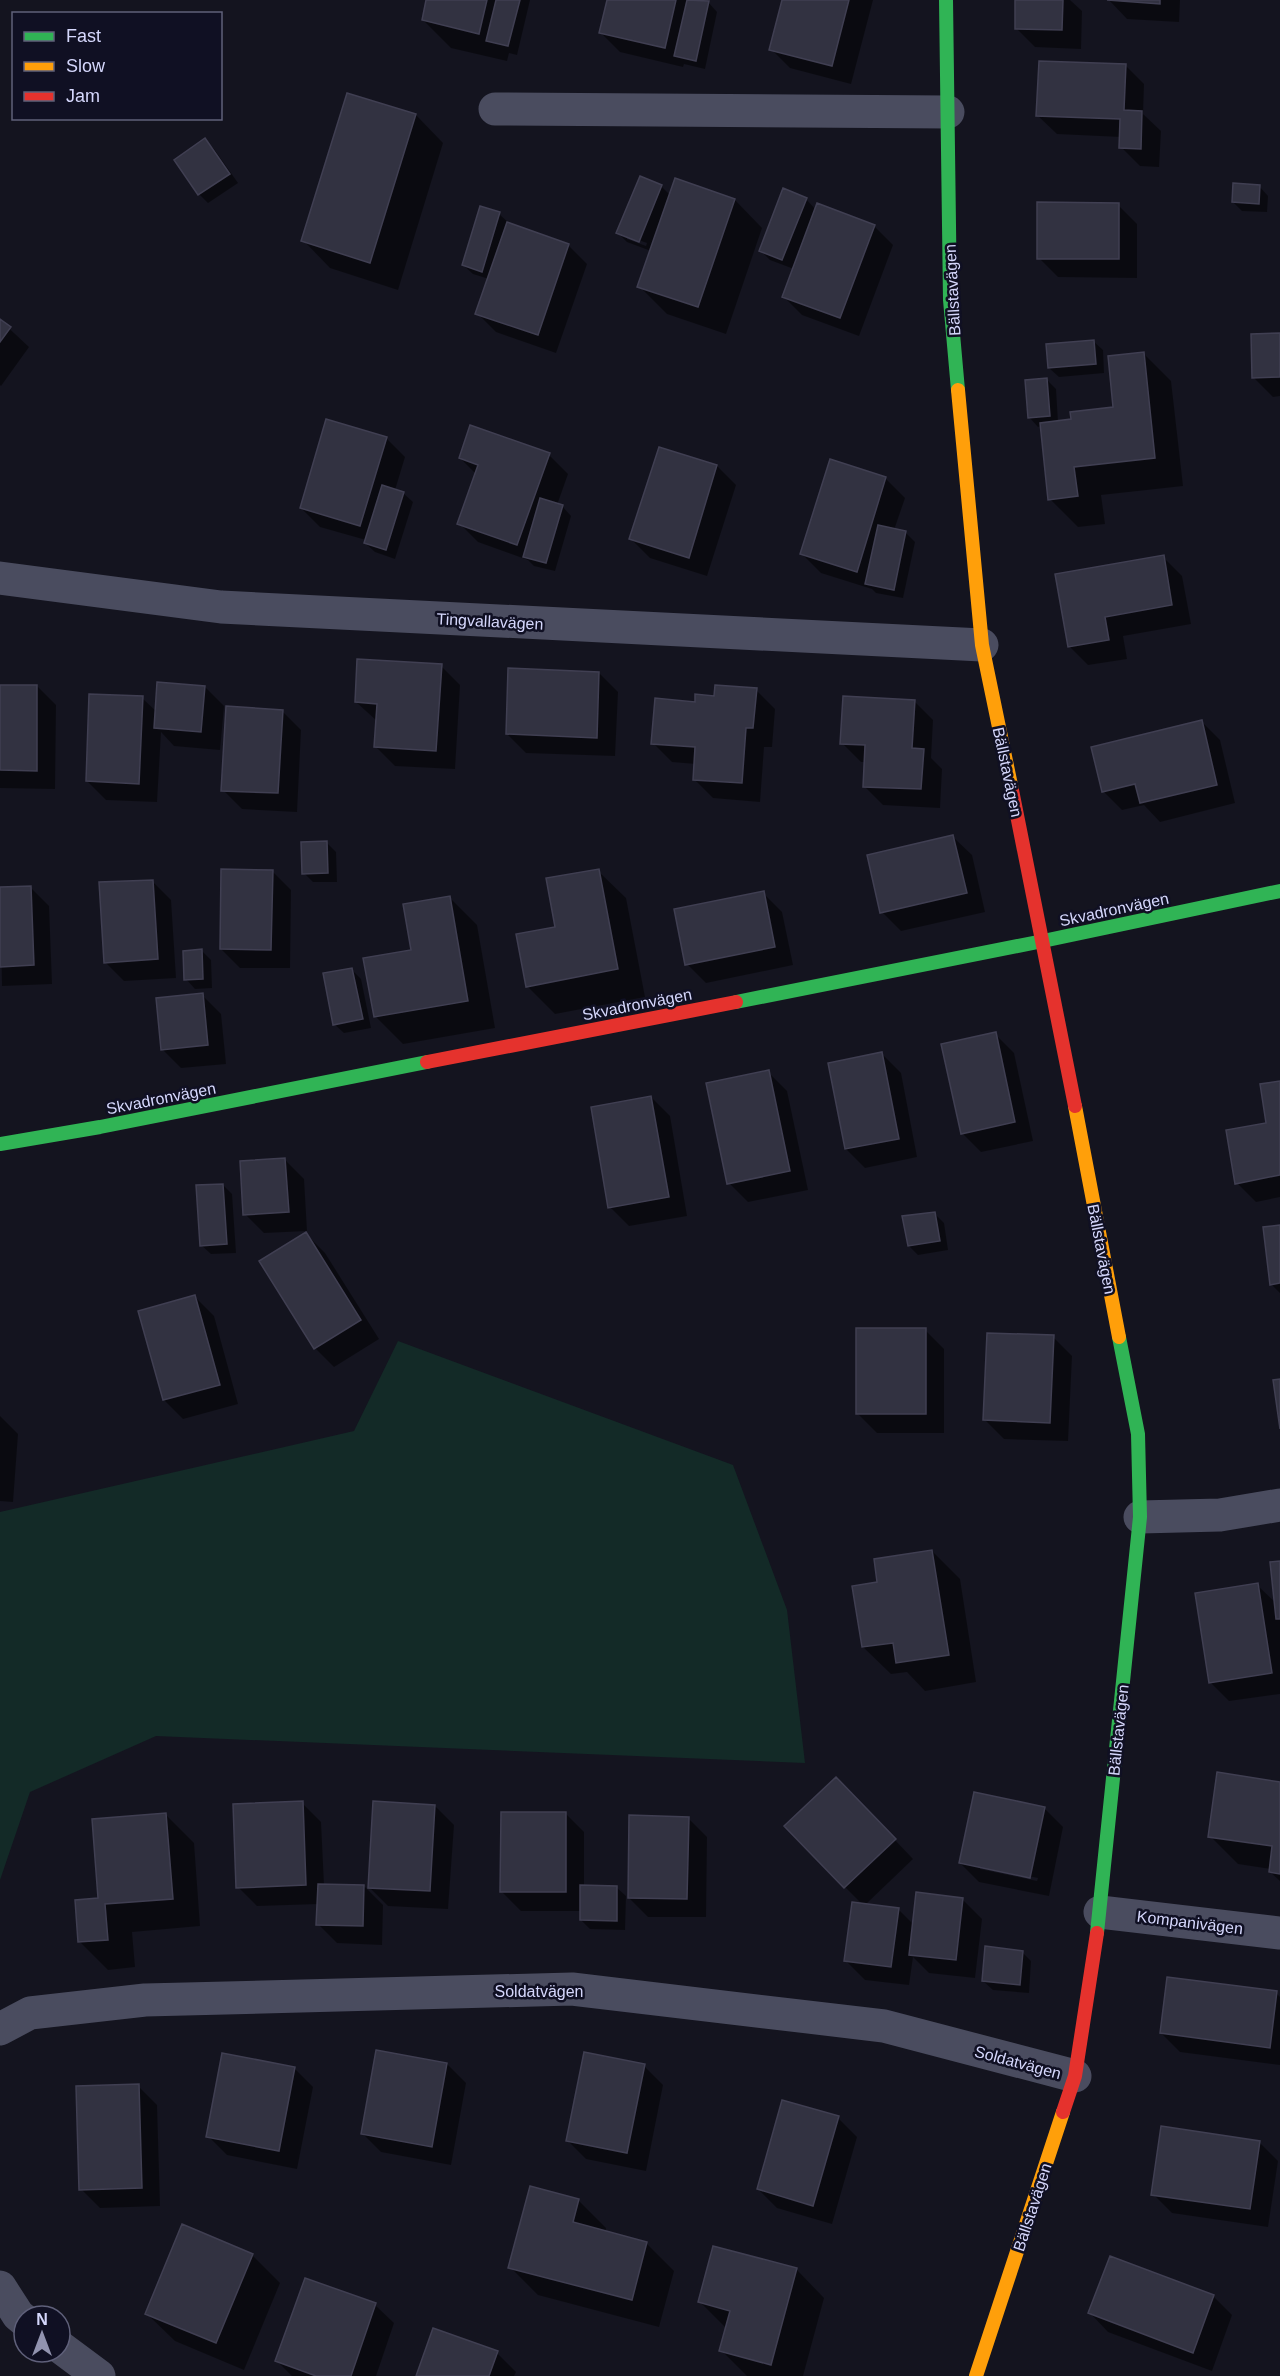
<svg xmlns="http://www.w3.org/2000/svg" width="1280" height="2376" font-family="Arial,sans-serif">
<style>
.green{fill:#132a27}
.shadow{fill:#0007;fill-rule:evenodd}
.building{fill:#323241;stroke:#403f52;stroke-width:1.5}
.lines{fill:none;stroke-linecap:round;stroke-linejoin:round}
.street{stroke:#4a4c5f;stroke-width:33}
.fast{stroke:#30b455;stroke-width:14}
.slow{stroke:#ff9f0a;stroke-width:14}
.jam{stroke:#e5322d;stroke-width:14}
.labels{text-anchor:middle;stroke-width:5;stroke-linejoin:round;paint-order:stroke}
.street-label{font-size:16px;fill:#d5d7fc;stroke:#101023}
</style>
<rect width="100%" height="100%" fill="#14141f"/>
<path class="green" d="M398 1341 733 1465 787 1610 805 1763 156 1736 30 1792 0 1880V1512L354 1431Z"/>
<path class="shadow" d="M428 0H530L517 55 509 53 507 61 451 48 423 20Z
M609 0H699L708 2 717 12 705 69 684 64 683 67 620 52 601 33Z
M784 0H873L851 84 790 68 771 49Z
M1017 0H1070L1082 11 1081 49 1035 47 1016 28Z
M1109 0H1180L1179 22 1127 19Z
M1125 65 1144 84 1143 114 1161 131 1159 167 1140 166 1121 147V137L1057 134 1038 116Z
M348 95 416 115 443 143 398 290 330 268 303 240Z
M205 140 214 149 238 183 208 203 199 194Z
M676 180 735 200 762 228 726 334 667 314 639 286 651 251 627 242 618 233 661 186 670 195ZM627 236 647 243 646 246 627 239Z
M1259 186 1268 196 1267 212 1242 211 1233 202Z
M806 199 816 210 874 226 893 245 859 336 802 315 783 296 794 269 770 260 760 250Z
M1118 205 1137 224V278L1058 277 1039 258Z
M499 214 509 223 568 245 587 264 556 353 496 332 477 313 489 279 473 274 463 265Z
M0 320 29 347 1 386 0 385Z
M1280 335V396L1273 397 1254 378Z
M1093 341 1103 350 1104 373 1059 377 1049 368Z
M1143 353 1171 381 1183 486 1101 495 1105 524 1078 527 1050 499 1041 426 1038 427 1029 417 1046 379 1056 389 1058 422 1115 409Z
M386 438 405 457 395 490 403 493 413 502 395 559 375 552 365 543 366 540 320 527 301 508Z
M549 455 568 474 557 505 562 506 571 516 555 571 534 566 528 560 478 542 459 523 476 474 460 458Z
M831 461 886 479 905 498 894 530 905 532 915 542 903 598 876 593 872 589 821 573 802 554Z
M717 466 736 485 707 576 650 558 631 539Z
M1163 557 1182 576 1191 624 1123 636 1127 659 1088 665 1069 646Z
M441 666 460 685 455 769 395 766 376 747 377 721 356 702Z
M599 673 618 692 615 756 526 753 507 734Z
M0 686H37L56 705 55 789 0 788Z
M205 687 224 706 220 750 174 746 161 732 157 802 106 800 87 781 142 698 157 712Z
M756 690 775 709 772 747H764L760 802 713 798 694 779 696 764 672 762 653 743 696 703Z
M914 701 933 720 931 758 942 769 940 808 883 805 864 786 865 762H861L842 743Z
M282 711 301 730 297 812 242 809 223 790Z
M1201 721 1220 740 1235 803 1160 822 1144 805 1122 810 1103 791Z
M953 837 972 855 985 912 901 931 882 912Z
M326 842 336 852 337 882H313L304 873Z
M272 871 291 890 290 968H240L221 949Z
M598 871 626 898 645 997 555 1014 527 986 557 928Z
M152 881 171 900 176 978 124 981 105 962Z
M30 887 49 906 52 984 2 986 0 888Z
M763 893 782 912 793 965 706 983 687 964Z
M449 897 477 925 495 1028 403 1044 375 1016 412 951Z
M202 951 211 960 212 988 195 989 186 979Z
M352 970 361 979 371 1028 344 1033 334 1024Z
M202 995 221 1014 226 1064 181 1068 162 1049Z
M995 1034 1014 1053 1033 1141 981 1152 962 1133Z
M882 1054 901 1073 917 1157 865 1168 846 1149Z
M768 1072 787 1091 808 1190 748 1202 729 1183Z
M1280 1082V1197L1256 1202 1237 1183 1268 1124Z
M651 1097 670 1116 687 1216 629 1226 610 1207Z
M285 1160 304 1179 307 1231 264 1233 245 1214Z
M223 1185 232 1194 236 1253 211 1254 201 1245Z
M934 1213 944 1223 948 1250 918 1255 909 1246Z
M1280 1227V1293L1271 1284Z
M306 1234 325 1253 379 1339 334 1367 315 1348Z
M195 1297 214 1316 238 1404 183 1419 164 1400Z
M925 1330 944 1349V1433H877L858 1414Z
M1053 1337 1072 1356 1068 1441 1004 1439 985 1420Z
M0 1416 18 1434 13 1502 0 1501Z
M932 1551 960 1579 976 1682 925 1691 907 1672 891 1674 863 1647 879 1584Z
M1280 1563V1694L1229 1701 1210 1682 1257 1585 1276 1603Z
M1280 1783V1881L1270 1872 1271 1869 1238 1864 1210 1836Z
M855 1798 913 1859 865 1905 898 1909 914 1925 963 1900 982 1919 975 1978 929 1973 913 1957 909 1985 865 1980 846 1961 862 1904 845 1887Z
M302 1803 321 1822 324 1885 364 1886 383 1905 382 1945 337 1943 318 1924 319 1904 257 1906 238 1887Z
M435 1806 454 1825 448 1909 388 1906 369 1887Z
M1044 1808 1063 1827 1049 1896 979 1882 960 1863ZM980 1866 1038 1878 1037 1881 980 1869Z
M565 1813 584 1832V1886L616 1887 626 1896 625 1930 590 1929 581 1920V1911H521L502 1892Z
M166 1815 194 1843 200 1926 132 1932 135 1967 108 1970 80 1942 100 1900Z
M688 1818 707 1837 706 1917H648L629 1898Z
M1022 1952 1031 1961 1029 1993 993 1990 983 1981Z
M1276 1993 1280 1997V2065L1180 2052 1161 2033Z
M447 2064 466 2083 451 2165 381 2152 362 2133Z
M644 2066 663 2085 646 2171 586 2159 567 2140Z
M294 2068 313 2087 297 2169 227 2155 208 2136Z
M138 2086 157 2105 160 2206 100 2208 81 2189Z
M838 2118 857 2137 832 2224 777 2208 758 2189Z
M1259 2142 1278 2161 1268 2227 1172 2213 1153 2194Z
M578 2200 606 2228 605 2232 646 2243 674 2271 659 2327 538 2295 510 2267Z
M714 2247 797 2270 824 2298 803 2376H747L721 2350 727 2329 699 2301Z
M252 2255 280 2283 244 2370 175 2341 147 2314Z
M1110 2258 1213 2296 1232 2315 1212 2371 1108 2332 1090 2313Z
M306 2280 375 2305 394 2323 376 2376H292L277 2361Z
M497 2353 516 2372 514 2376H417Z"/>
<path class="building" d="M426 0H487L479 34 422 20Z
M496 0H520L508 46 486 41Z
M607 0H676L665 48 599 33Z
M687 0 709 1 696 61 674 56Z
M782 0H849L832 66 769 50Z
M1015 0H1063L1062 30 1015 29Z
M1107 0H1160V4Z
M1039 61 1126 64 1124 110 1142 111 1141 149 1119 148 1120 119 1036 116Z
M347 93 416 114 370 263 301 241Z
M205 138 230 174 198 195 174 160Z
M640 176 662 185 639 242 616 233Z
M675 178 735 199 698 307 637 287Z
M1233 183 1260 185 1259 204 1232 202Z
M783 188 807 198 782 260 759 251Z
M1037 202 1119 203V259H1037Z
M817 203 875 225 840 318 782 297Z
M480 206 500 212 482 272 462 265Z
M507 222 569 244 538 335 475 314Z
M0 319 11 327 0 342Z
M1280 333V377L1252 378 1251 334Z
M1094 340 1096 364 1048 368 1046 344Z
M1144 352 1155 458 1074 467 1078 496 1048 500 1040 423 1071 419 1070 412 1113 407 1108 356Z
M1047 378 1050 416 1028 418 1025 380Z
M326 419 387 437 360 526 300 508Z
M470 425 550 453 517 545 457 524 478 465 459 458Z
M659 447 717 465 689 558 629 539Z
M830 459 886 477 857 572 800 554Z
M382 485 404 492 386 550 364 543Z
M540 498 563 505 546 563 523 557Z
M878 525 906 531 894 590 865 584Z
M1164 555 1172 605 1105 617 1109 640 1068 647 1055 574Z
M357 659 442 664 436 751 374 747 377 704 355 702Z
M508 668 599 672 597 738 506 734Z
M157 682 205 686 201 732 154 728Z
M0 685H37V771L0 770Z
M715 685 757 688 753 728H746L742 783 693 780 695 747 651 744 655 698 695 702V694L714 696Z
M89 694 143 696 139 784 86 781Z
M843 696 915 700 912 748 924 749 921 789 863 787 865 745 840 744Z
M226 706 283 710 278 793 221 791Z
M1202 720 1217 785 1140 803 1135 784 1102 792 1091 747Z
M953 835 967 893 880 913 867 855Z
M327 841 328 873 302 874 301 842Z
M221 869 273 870 271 950 220 949Z
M599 869 618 969 526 987 516 934 555 927 546 878Z
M153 880 158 959 104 963 99 882Z
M31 886 34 965 0 967V887Z
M764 891 775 947 685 965 674 909Z
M450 896 468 1001 374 1017 363 958 411 950 403 904Z
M202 949 203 979 184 980 183 951Z
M352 968 363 1019 333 1025 323 973Z
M203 993 208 1045 161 1050 156 998Z
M996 1032 1015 1122 961 1134 941 1044Z
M882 1052 899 1139 845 1149 828 1063Z
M769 1070 790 1171 727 1184 706 1083Z
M1280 1081V1175L1235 1184 1226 1130 1266 1123 1260 1084Z
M651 1096 669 1197 608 1208 591 1107Z
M285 1158 289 1212 243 1215 240 1161Z
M223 1184 227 1244 200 1246 196 1185Z
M935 1212 940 1241 908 1246 902 1216Z
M1280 1225V1283L1270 1285 1263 1227Z
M306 1232 361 1320 314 1349 259 1261Z
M195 1295 220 1385 163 1400 138 1311Z
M856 1328H926V1414H856Z
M987 1333 1054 1335 1050 1423 983 1420Z
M1280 1379V1429L1273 1380Z
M932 1550 949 1655 896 1663 893 1643 862 1647 852 1586 877 1582 874 1559Z
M1280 1561V1619H1276L1270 1562Z
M1258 1583 1272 1673 1209 1683 1195 1593Z
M1217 1772 1280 1782V1874L1269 1872 1272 1846 1208 1837Z
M836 1777 896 1839 844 1888 784 1826Z
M974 1792 1045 1807 1030 1878 959 1863Z
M303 1801 306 1885 236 1888 233 1804Z
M373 1801 435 1805 430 1891 368 1888Z
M501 1812H566V1892H500Z
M166 1813 173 1899 105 1904 108 1940 78 1942 75 1900 98 1898 92 1819Z
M629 1815 689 1817 687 1899 628 1898Z
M318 1884 364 1885 363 1926 316 1925Z
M580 1885 617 1886V1921L580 1920Z
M916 1892 963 1898 956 1960 909 1955Z
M852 1902 899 1908 891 1967 844 1961Z
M985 1946 1023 1951 1020 1985 982 1981Z
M1167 1977 1277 1991 1270 2048 1160 2033Z
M376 2050 447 2063 432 2147 361 2134Z
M584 2052 645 2064 627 2153 566 2141Z
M222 2053 295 2067 279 2151 206 2137Z
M139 2084 142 2188 79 2190 76 2086Z
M782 2100 839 2116 813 2206 757 2189Z
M1161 2126 1260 2141 1250 2209 1151 2195Z
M530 2186 579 2199 573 2222 647 2242 632 2300 508 2268Z
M182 2224 253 2254 216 2343 145 2314Z
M713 2246 797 2268 771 2365 719 2351 730 2311 698 2302Z
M1110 2256 1214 2295 1193 2353 1088 2313Z
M305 2278 376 2303 351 2376H316L275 2361Z
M433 2328 498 2351 489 2376H416Z"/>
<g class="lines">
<path class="street" d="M495 109 948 112
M0 578 221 607 982 645
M1140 1517 1220 1515 1280 1505
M1100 1912 1280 1933
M0 2029 30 2013 145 2000 572 1989 884 2026 1075 2076
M0 2287 18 2315 24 2320
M60 2347 99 2376"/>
<path class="fast" d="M946 0 950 300 958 390
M736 1002 1043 941 1280 891
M0 1144 100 1127 427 1062
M1097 1933 1140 1517 1138 1434 1119 1337"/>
<path class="slow" d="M958 390 982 645 1012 790
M1075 1106 1119 1337
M976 2376 1063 2112"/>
<path class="jam" d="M1012 790 1075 1106
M427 1062 736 1002
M1063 2112 1075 2076 1097 1933"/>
</g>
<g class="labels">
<g class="street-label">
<text transform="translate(952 290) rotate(-93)" y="6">Bällstavägen</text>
<text transform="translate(490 621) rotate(3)" y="6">Tingvallavägen</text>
<text transform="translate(1008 772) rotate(78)" y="6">Bällstavägen</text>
<text transform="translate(1114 909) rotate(-12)" y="6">Skvadronvägen</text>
<text transform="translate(637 1004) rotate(-11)" y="6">Skvadronvägen</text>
<text transform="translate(161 1098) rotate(-11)" y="6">Skvadronvägen</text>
<text transform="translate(1102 1249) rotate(79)" y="6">Bällstavägen</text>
<text transform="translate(1118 1730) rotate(-84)" y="6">Bällstavägen</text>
<text transform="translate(1190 1922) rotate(7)" y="6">Kompanivägen</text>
<text x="539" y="1997">Soldatvägen</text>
<text transform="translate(1018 2062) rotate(15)" y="6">Soldatvägen</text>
<text transform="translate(1032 2207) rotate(-72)" y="6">Bällstavägen</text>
</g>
</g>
<rect x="12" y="12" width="210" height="108" fill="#101023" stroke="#5f607a" stroke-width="1.5"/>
<rect x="24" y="32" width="30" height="9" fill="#30b455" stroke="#5f607a" stroke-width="1.5"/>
<text x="66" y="42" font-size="18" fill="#d5d7fc">Fast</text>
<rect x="24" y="62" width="30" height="9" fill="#ff9f0a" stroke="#5f607a" stroke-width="1.5"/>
<text x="66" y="72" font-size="18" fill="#d5d7fc">Slow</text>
<rect x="24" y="92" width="30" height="9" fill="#e5322d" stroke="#5f607a" stroke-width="1.5"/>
<text x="66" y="102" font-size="18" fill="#d5d7fc">Jam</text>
<g transform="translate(42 2334)"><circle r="28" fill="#101023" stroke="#5f607a" stroke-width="1.5"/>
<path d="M0-4.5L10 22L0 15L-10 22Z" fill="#9193af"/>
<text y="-9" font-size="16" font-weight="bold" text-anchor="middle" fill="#d5d7fc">N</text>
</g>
</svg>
